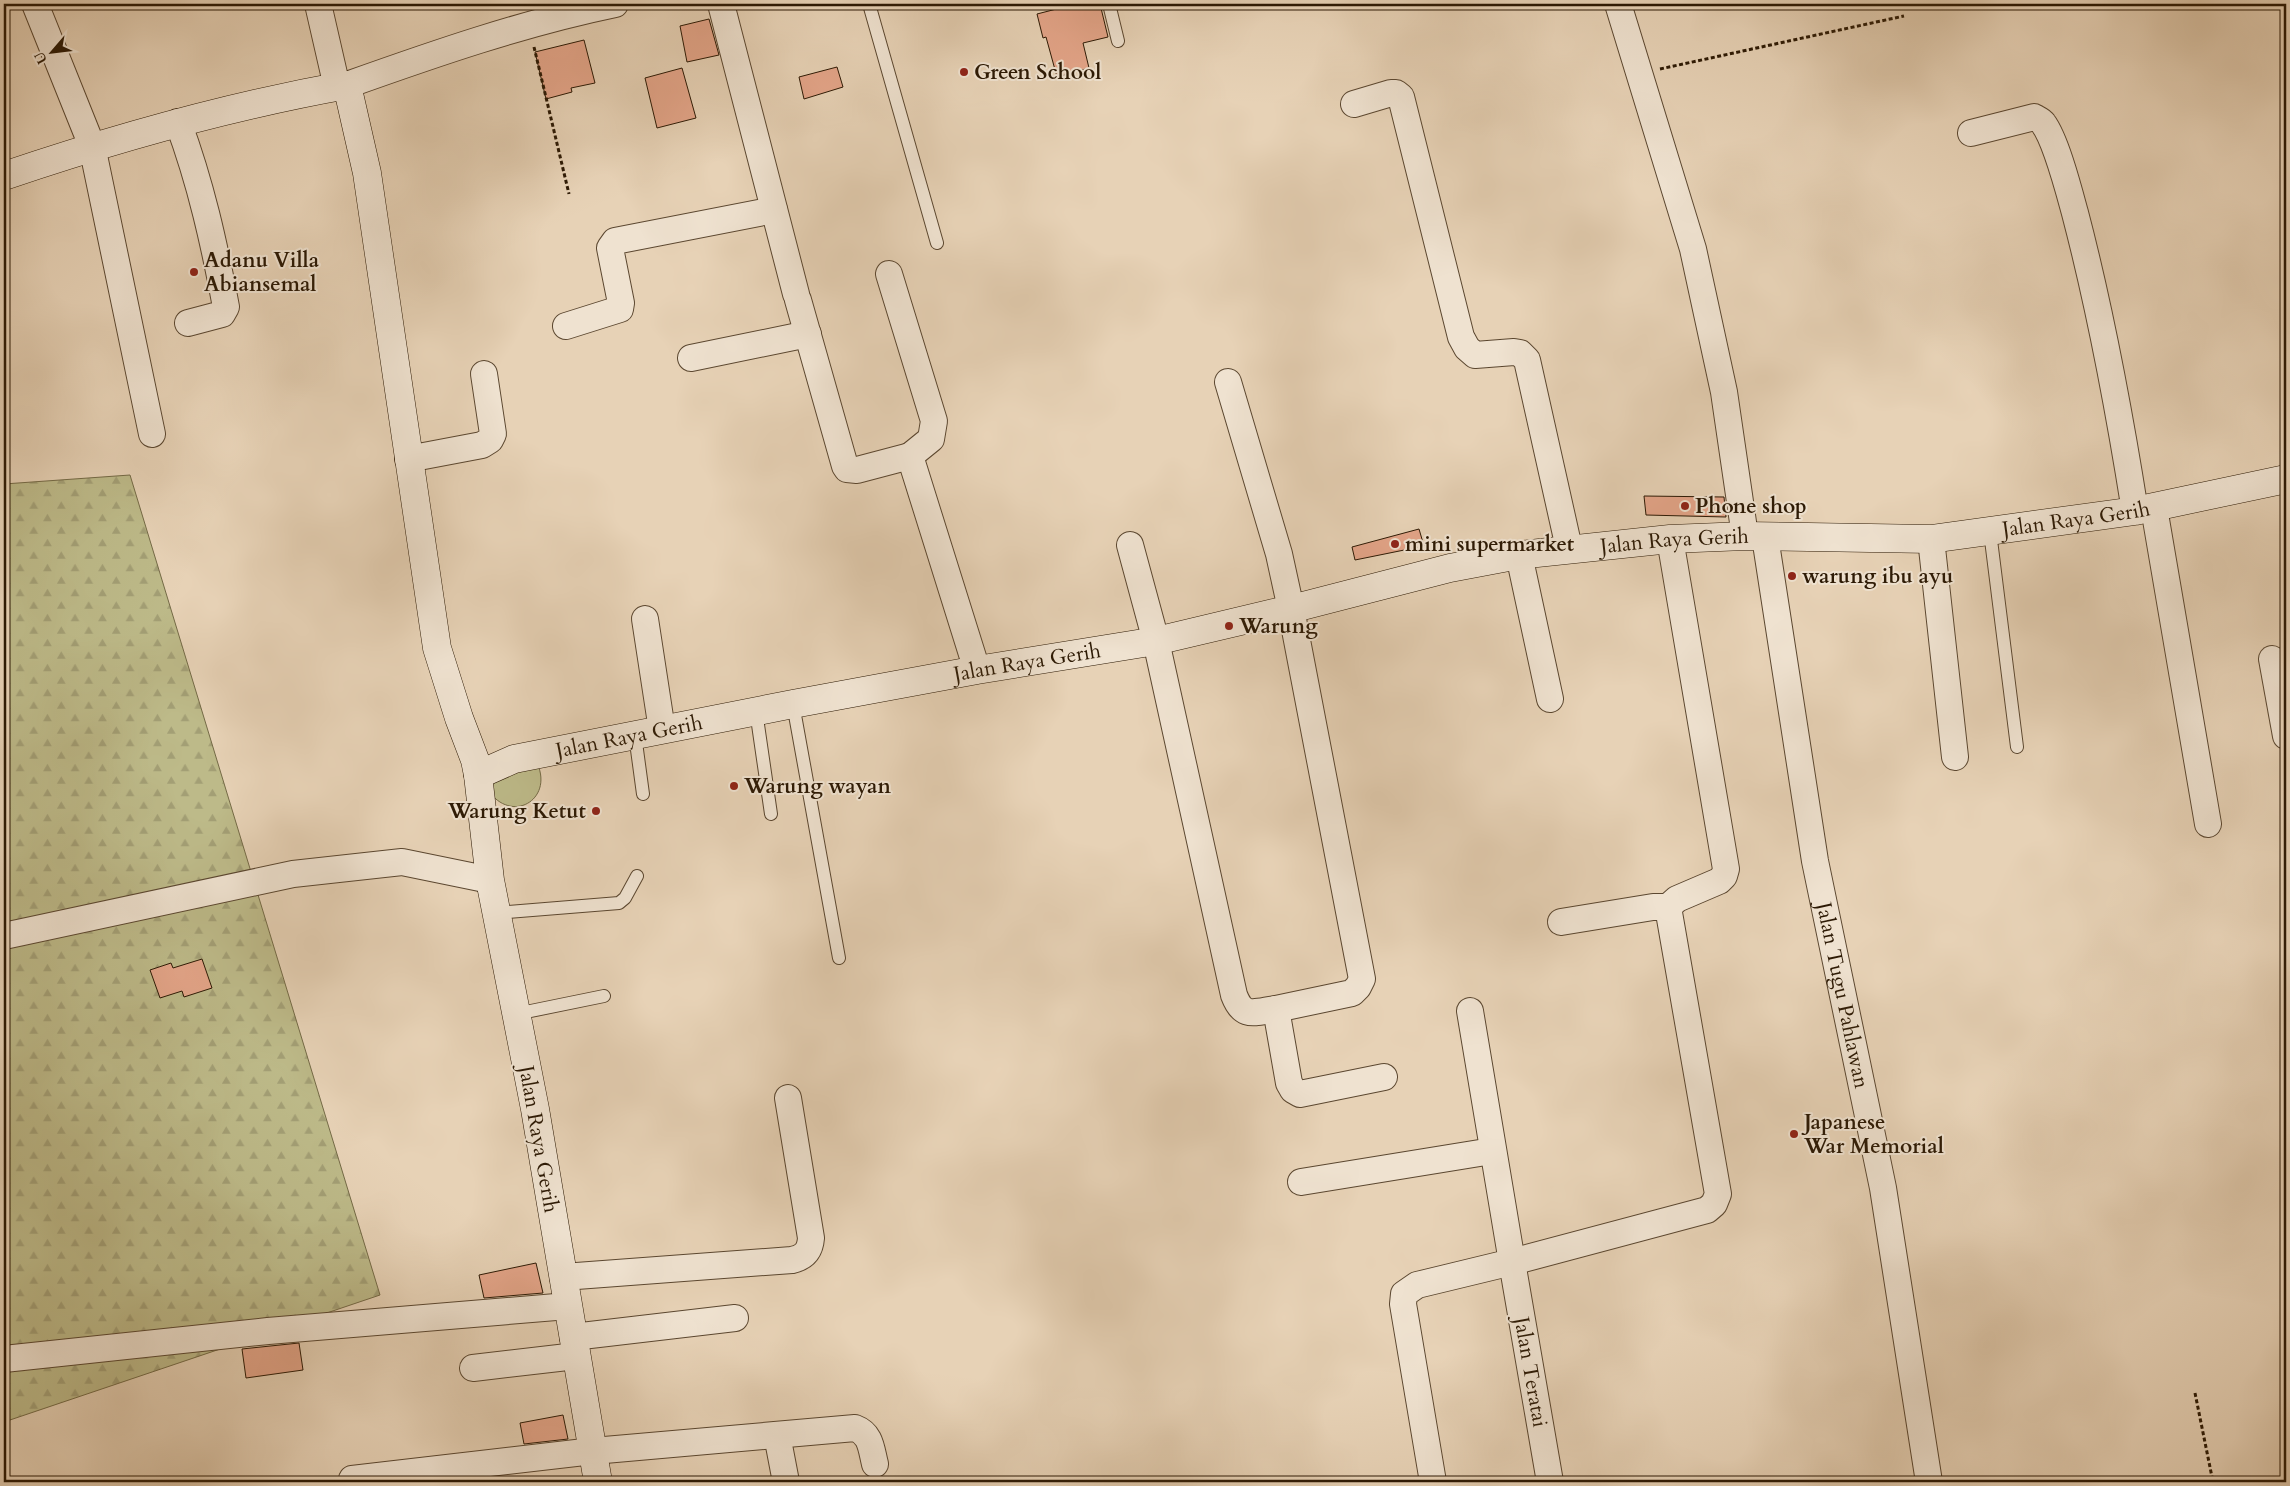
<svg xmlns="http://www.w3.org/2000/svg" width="2290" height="1486" font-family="Cardo,serif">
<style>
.forest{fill:url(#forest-firs);stroke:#746a46}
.pitch{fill:#bdba89;stroke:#746a46}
.building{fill:#e4a589;stroke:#2c1904}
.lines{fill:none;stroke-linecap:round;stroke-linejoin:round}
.lane-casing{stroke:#5b4730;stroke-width:14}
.street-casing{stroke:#5b4730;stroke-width:28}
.secondary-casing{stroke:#2c1904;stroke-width:29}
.path{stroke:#2c1904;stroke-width:3;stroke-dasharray:4 2.5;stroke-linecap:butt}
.lane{stroke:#efe2d0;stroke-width:12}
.street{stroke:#efe2d0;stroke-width:26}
.secondary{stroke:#efe2d0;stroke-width:28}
.poi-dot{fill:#8f2418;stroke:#efe2d0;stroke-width:2}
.labels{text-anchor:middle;stroke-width:4;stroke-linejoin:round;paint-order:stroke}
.poi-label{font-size:21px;font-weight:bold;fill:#2c1904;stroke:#efe2d0;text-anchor:start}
.street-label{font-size:21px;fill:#2c1904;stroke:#efe2d0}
</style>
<defs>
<pattern id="forest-firs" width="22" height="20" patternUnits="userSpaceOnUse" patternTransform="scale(1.25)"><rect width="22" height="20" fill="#bdba89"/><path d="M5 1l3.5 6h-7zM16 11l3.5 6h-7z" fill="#a39f75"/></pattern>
</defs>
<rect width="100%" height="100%" fill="#e7d2b6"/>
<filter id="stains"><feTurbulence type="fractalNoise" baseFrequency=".004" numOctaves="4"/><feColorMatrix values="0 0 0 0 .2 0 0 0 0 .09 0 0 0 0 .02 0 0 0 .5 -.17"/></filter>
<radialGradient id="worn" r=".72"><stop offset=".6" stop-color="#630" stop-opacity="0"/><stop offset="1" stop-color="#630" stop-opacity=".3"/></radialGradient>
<path class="forest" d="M130 475 380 1295 4 1422V484Z"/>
<path class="pitch" d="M536 761C555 797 515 824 490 793L489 766Z"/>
<path class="building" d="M1076 4 1077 9 1100 4 1108 37 1083 43 1089 68 1057 77 1046 37 1043 38 1037 14Z
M709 19 719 55 687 62 680 26Z
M584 40 595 83 571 88 572 92 546 99 535 52Z
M837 67 843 87 804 99 799 77Z
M682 68 696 118 657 128 645 78Z
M1644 496 1724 497 1726 517 1646 515Z
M1419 529 1424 546 1355 560 1352 547Z
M202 959 212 988 184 997 182 991 160 998 150 970 171 963 173 968Z
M536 1263 543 1293 484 1298 479 1275Z
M299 1343 303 1370 246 1378 242 1349Z
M563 1415 568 1439 524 1444 520 1423Z"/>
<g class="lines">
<g class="lane-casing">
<path id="lane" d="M869 4 937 243
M1109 4 1118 41
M1990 532 2017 747
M793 704 839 958
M756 711 771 814
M635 735 643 794
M496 913 619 903 625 898 637 876
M516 1014 604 996"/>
</g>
<g class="street-casing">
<g id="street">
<path d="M35 4 92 146 152 434"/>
<path d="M318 4 337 87"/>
<path d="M721 4 796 294"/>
<path d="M1618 4 1693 249 1724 392 1745 536"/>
<path d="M347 85C434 54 523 23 615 4"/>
<path d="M1354 104 1391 93H1396L1401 97 1461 337 1467 348 1475 355 1514 352 1520 353 1527 360 1569 548"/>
<path d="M178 122C201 184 214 243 226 307L222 314 188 323"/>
<path d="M1971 133 2034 117C2037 119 2041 120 2043 123 2056 140 2069 191 2075 213 2101 312 2119 410 2135 511"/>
<path d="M889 274 934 421 931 439 910 456"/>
<path d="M798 300 845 466 847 469 857 470 910 456 977 670"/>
<path d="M566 326 620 309 621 303 610 248 615 241 774 210"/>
<path d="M691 358 808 334"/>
<path d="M1228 382 1279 554 1291 609 1362 979 1358 987 1352 993 1276 1009 1289 1083 1293 1090 1300 1094 1384 1077"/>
<path d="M408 459 482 445 490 440 493 434 484 374"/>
<path d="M2154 508 2208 824"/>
<path id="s1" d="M1765 537 1815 861 1883 1188 1929 1482"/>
<path d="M1931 539 1955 757"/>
<path d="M1130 545 1156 641 1234 995C1243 1019 1254 1012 1276 1009"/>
<path d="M1519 555 1550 699"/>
<path d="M645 619 662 730"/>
<path d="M2272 659 2286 736"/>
<path d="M1561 922 1653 907H1668"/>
<path d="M4 936 293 874 402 862 490 880"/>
<path d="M1301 1182 1492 1151"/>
<path d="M563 1277 792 1260C805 1257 810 1251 811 1238L788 1098"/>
<path d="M573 1337 735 1318"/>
<path d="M4 1359 268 1331 568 1306"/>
<path d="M473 1368 576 1356"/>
<path d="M777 1435 786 1482"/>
<path d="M352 1479 593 1451 855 1428C871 1434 871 1448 875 1464"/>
<path d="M1433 1482 1403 1304 1404 1294 1417 1285 1512 1262 1470 1011"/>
<path d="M1550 1482 1512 1262 1707 1210 1714 1204 1718 1194 1668 907 1677 899 1719 881 1724 876 1726 869 1670 539"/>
</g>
</g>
<g class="secondary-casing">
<g id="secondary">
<path d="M4 176C116 138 230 106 347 85L367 173 437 648 459 718 475 760 478 775"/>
<path id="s2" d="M598 1482 535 1109 490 880 478 775 514 759 793 704 977 670 1156 641 1291 609 1450 568 1519 555 1670 539 1745 536 1931 539 2135 511 2286 479"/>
</g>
</g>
<path class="path" d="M534 47 569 194
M1660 69 1904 16
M2195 1393 2213 1482"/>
<use href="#lane" class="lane"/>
<use href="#street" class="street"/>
<use href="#secondary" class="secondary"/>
</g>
<g class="poi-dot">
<circle cx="964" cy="72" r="5"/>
<circle cx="194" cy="272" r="5"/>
<circle cx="1685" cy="506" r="5"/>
<circle cx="1395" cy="544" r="5"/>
<circle cx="1792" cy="576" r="5"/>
<circle cx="1229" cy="626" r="5"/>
<circle cx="734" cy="786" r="5"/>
<circle cx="596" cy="811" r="5"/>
<circle cx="1794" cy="1134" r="5"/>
</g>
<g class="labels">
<g class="poi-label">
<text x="974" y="79">Green School</text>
<text x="204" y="267">Adanu Villa<tspan x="204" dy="24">Abiansemal</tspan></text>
<text x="1695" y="513">Phone shop</text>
<text x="1405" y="551">mini supermarket</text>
<text x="1802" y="583">warung ibu ayu</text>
<text x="1239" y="633">Warung</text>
<text x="744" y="793">Warung wayan</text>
<text x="586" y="818" text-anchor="end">Warung Ketut</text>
<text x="1804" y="1129">Japanese<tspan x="1804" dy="24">War Memorial</tspan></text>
</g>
<g class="street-label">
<text dy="7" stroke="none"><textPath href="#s2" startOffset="2342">Jalan Raya Gerih</textPath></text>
<text dy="7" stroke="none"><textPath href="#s2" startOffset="1939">Jalan Raya Gerih</textPath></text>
<text dy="7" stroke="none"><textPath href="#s2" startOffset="1279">Jalan Raya Gerih</textPath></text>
<text dy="7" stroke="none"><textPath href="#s2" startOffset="874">Jalan Raya Gerih</textPath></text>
<text dy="7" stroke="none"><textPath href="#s1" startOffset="465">Jalan Tugu Pahlawan</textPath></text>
<text transform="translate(539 1139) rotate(80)" y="7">Jalan Raya Gerih</text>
<text transform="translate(1531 1372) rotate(80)" y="7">Jalan Teratai</text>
</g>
</g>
<rect width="2290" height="1486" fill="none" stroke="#e7d2b6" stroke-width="20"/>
<rect x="5" y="5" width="2280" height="1476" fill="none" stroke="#2c1904" stroke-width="2.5"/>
<rect x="10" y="10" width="2270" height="1466" fill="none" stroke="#2c1904"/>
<g transform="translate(52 52) rotate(242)" stroke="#efe2d0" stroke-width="4" paint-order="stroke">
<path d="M0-4L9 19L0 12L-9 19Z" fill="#2c1904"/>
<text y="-8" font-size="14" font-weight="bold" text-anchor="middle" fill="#2c1904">U</text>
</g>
<rect width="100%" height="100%" filter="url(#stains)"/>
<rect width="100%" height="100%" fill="url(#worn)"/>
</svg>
